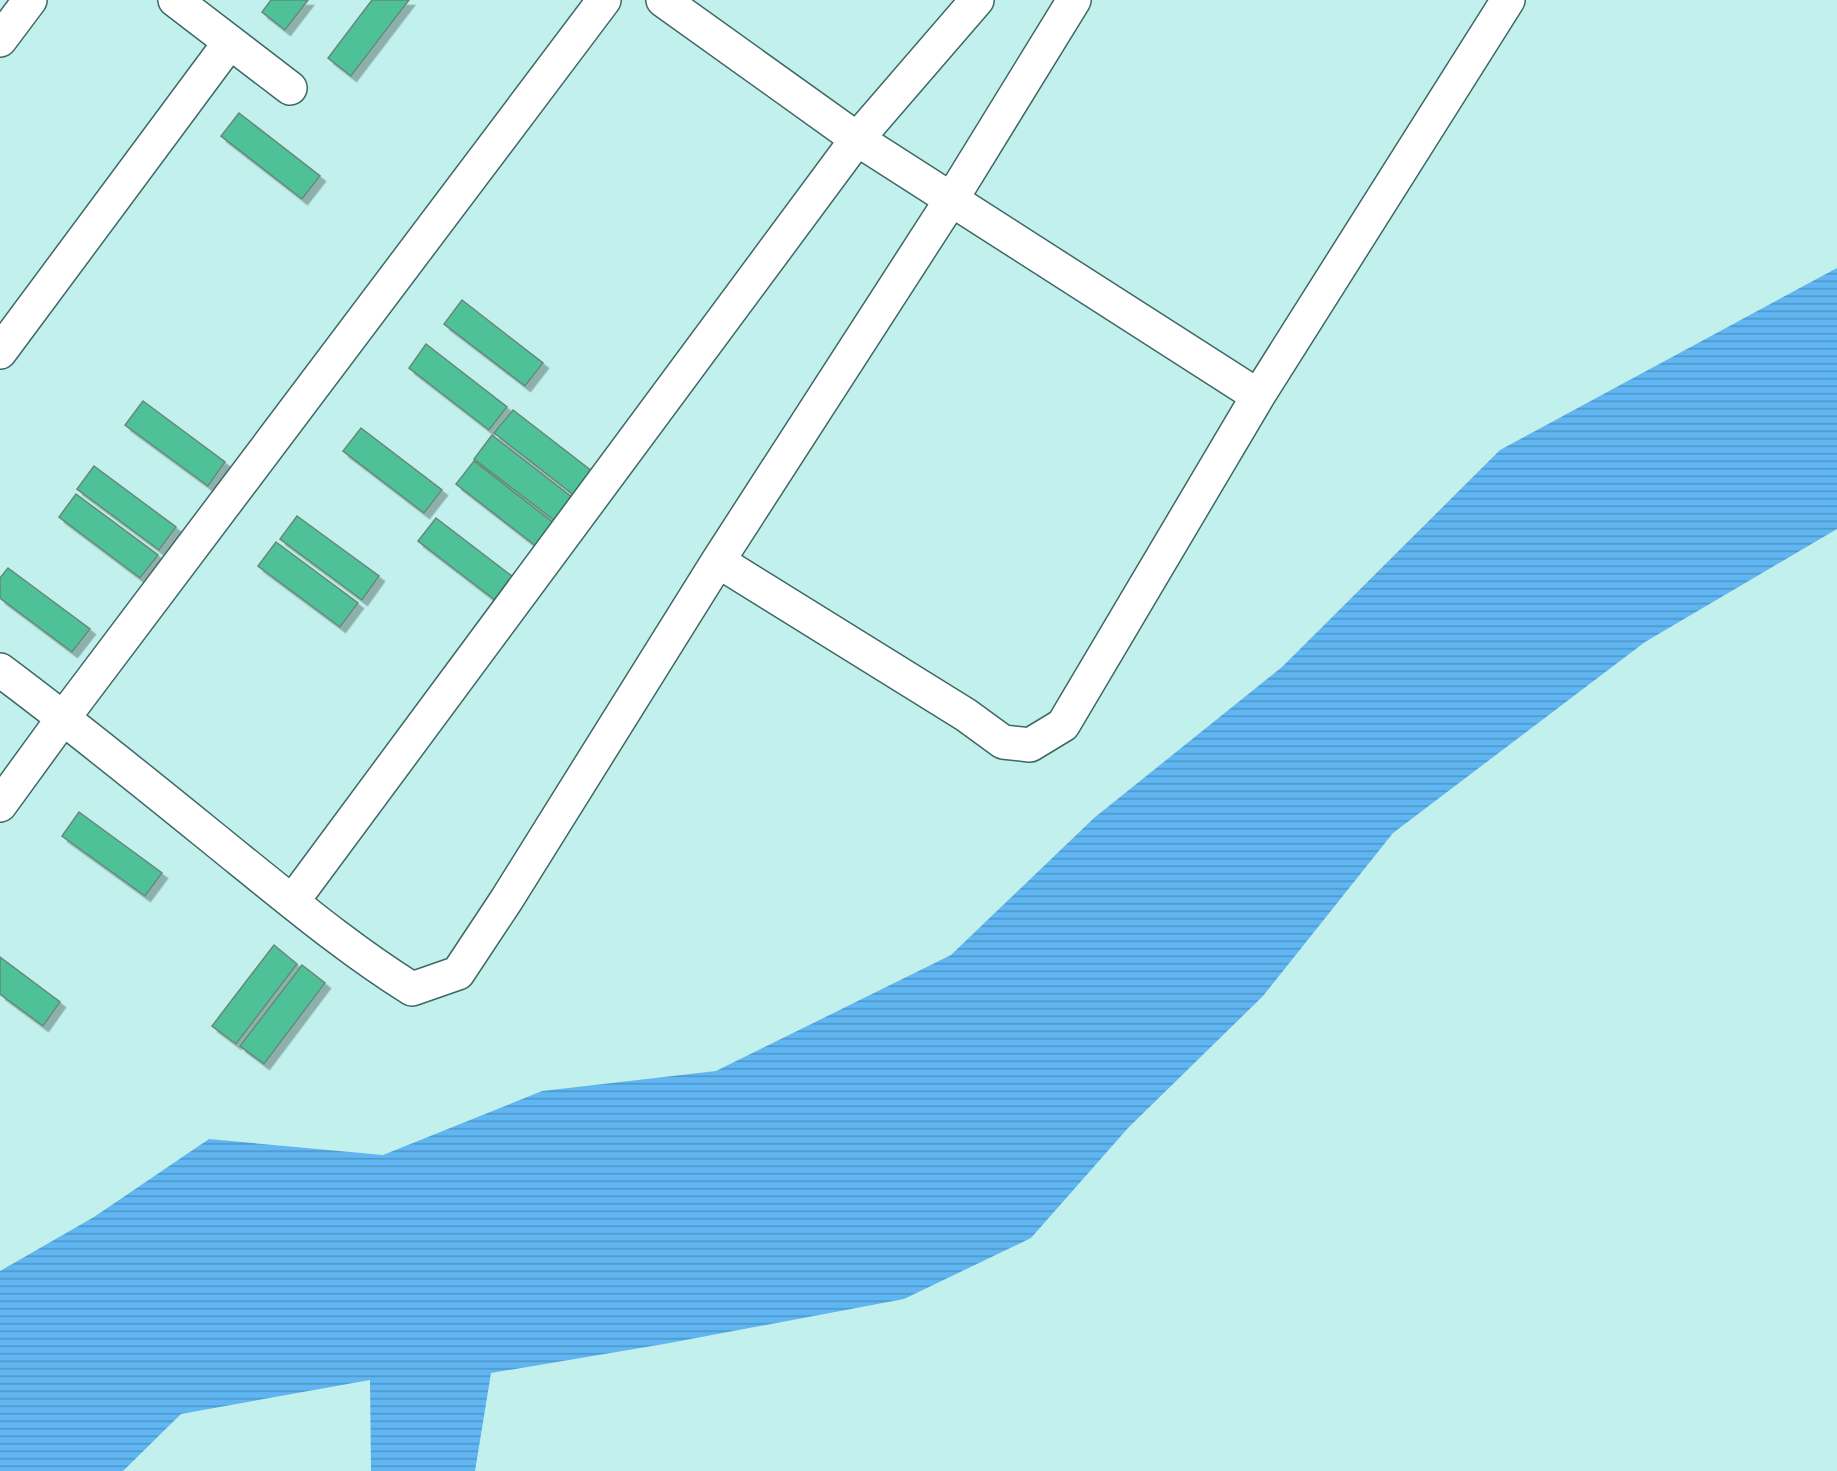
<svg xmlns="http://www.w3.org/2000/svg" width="1837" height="1471" font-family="'Fira Sans Condensed',sans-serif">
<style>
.water{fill:url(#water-rules)}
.building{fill:#50c198;stroke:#658979;stroke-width:1.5;filter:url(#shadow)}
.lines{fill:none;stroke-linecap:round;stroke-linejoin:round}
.street-casing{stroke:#3e6866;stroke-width:36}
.street{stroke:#fff;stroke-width:33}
</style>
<defs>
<pattern id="water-rules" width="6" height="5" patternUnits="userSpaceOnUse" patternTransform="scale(1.5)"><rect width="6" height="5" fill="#60b6f2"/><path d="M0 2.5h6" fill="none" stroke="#4f95c5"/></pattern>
<filter id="shadow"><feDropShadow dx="5.5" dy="5.5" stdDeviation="0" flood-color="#0004"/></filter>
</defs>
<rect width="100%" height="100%" fill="#c2f0ec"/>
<path class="water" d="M1837 268V529L1645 642 1393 833 1263 996 1128 1128 1031 1238 904 1299 664 1344 491 1373 475 1471H371L370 1380 181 1414 123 1471H0V1271L94 1217 209 1139 383 1155 542 1091 716 1071 951 955 1094 818 1282 667 1500 450Z"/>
<path class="building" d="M271 0H308L285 30 262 12Z
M372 0H409L351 76 328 58Z
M239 113 320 176 302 199 221 136Z
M462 300 543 363 525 386 444 324Z
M426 344 507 407 489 430 409 368Z
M143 401 225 462 208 486 125 425Z
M513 410 593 472 575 496 494 433Z
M361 428 442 490 424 513 343 451Z
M492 435 573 498 555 521 474 459Z
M474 461 555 524 537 547 456 484Z
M94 466 176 527 159 550 77 489Z
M76 494 158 555 140 578 59 517Z
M297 516 379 576 362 600 280 539Z
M436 518 517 580 500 604 418 541Z
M276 542 358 603 340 627 258 566Z
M8 568 90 629 72 652 0 598V578Z
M79 812 162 873 145 896 62 836Z
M274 945 297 964 236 1044 212 1026Z
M0 957 60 1002 43 1026 0 994Z
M302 965 325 983 264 1064 240 1046Z"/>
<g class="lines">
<g class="street-casing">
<path id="street" d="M175 0 290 88
M663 0 857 139 1258 396
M0 40 30 0
M0 352 230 42
M718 561 966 715 1003 742 1030 745 1063 725 1258 396 1508 0
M0 670C82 731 161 796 240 860 296 905 351 951 412 989L458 973 507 899 718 561 951 200 1074 0
M0 805 64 717 604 0
M292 902 857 139 977 0"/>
</g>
<use href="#street" class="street"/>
</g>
</svg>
